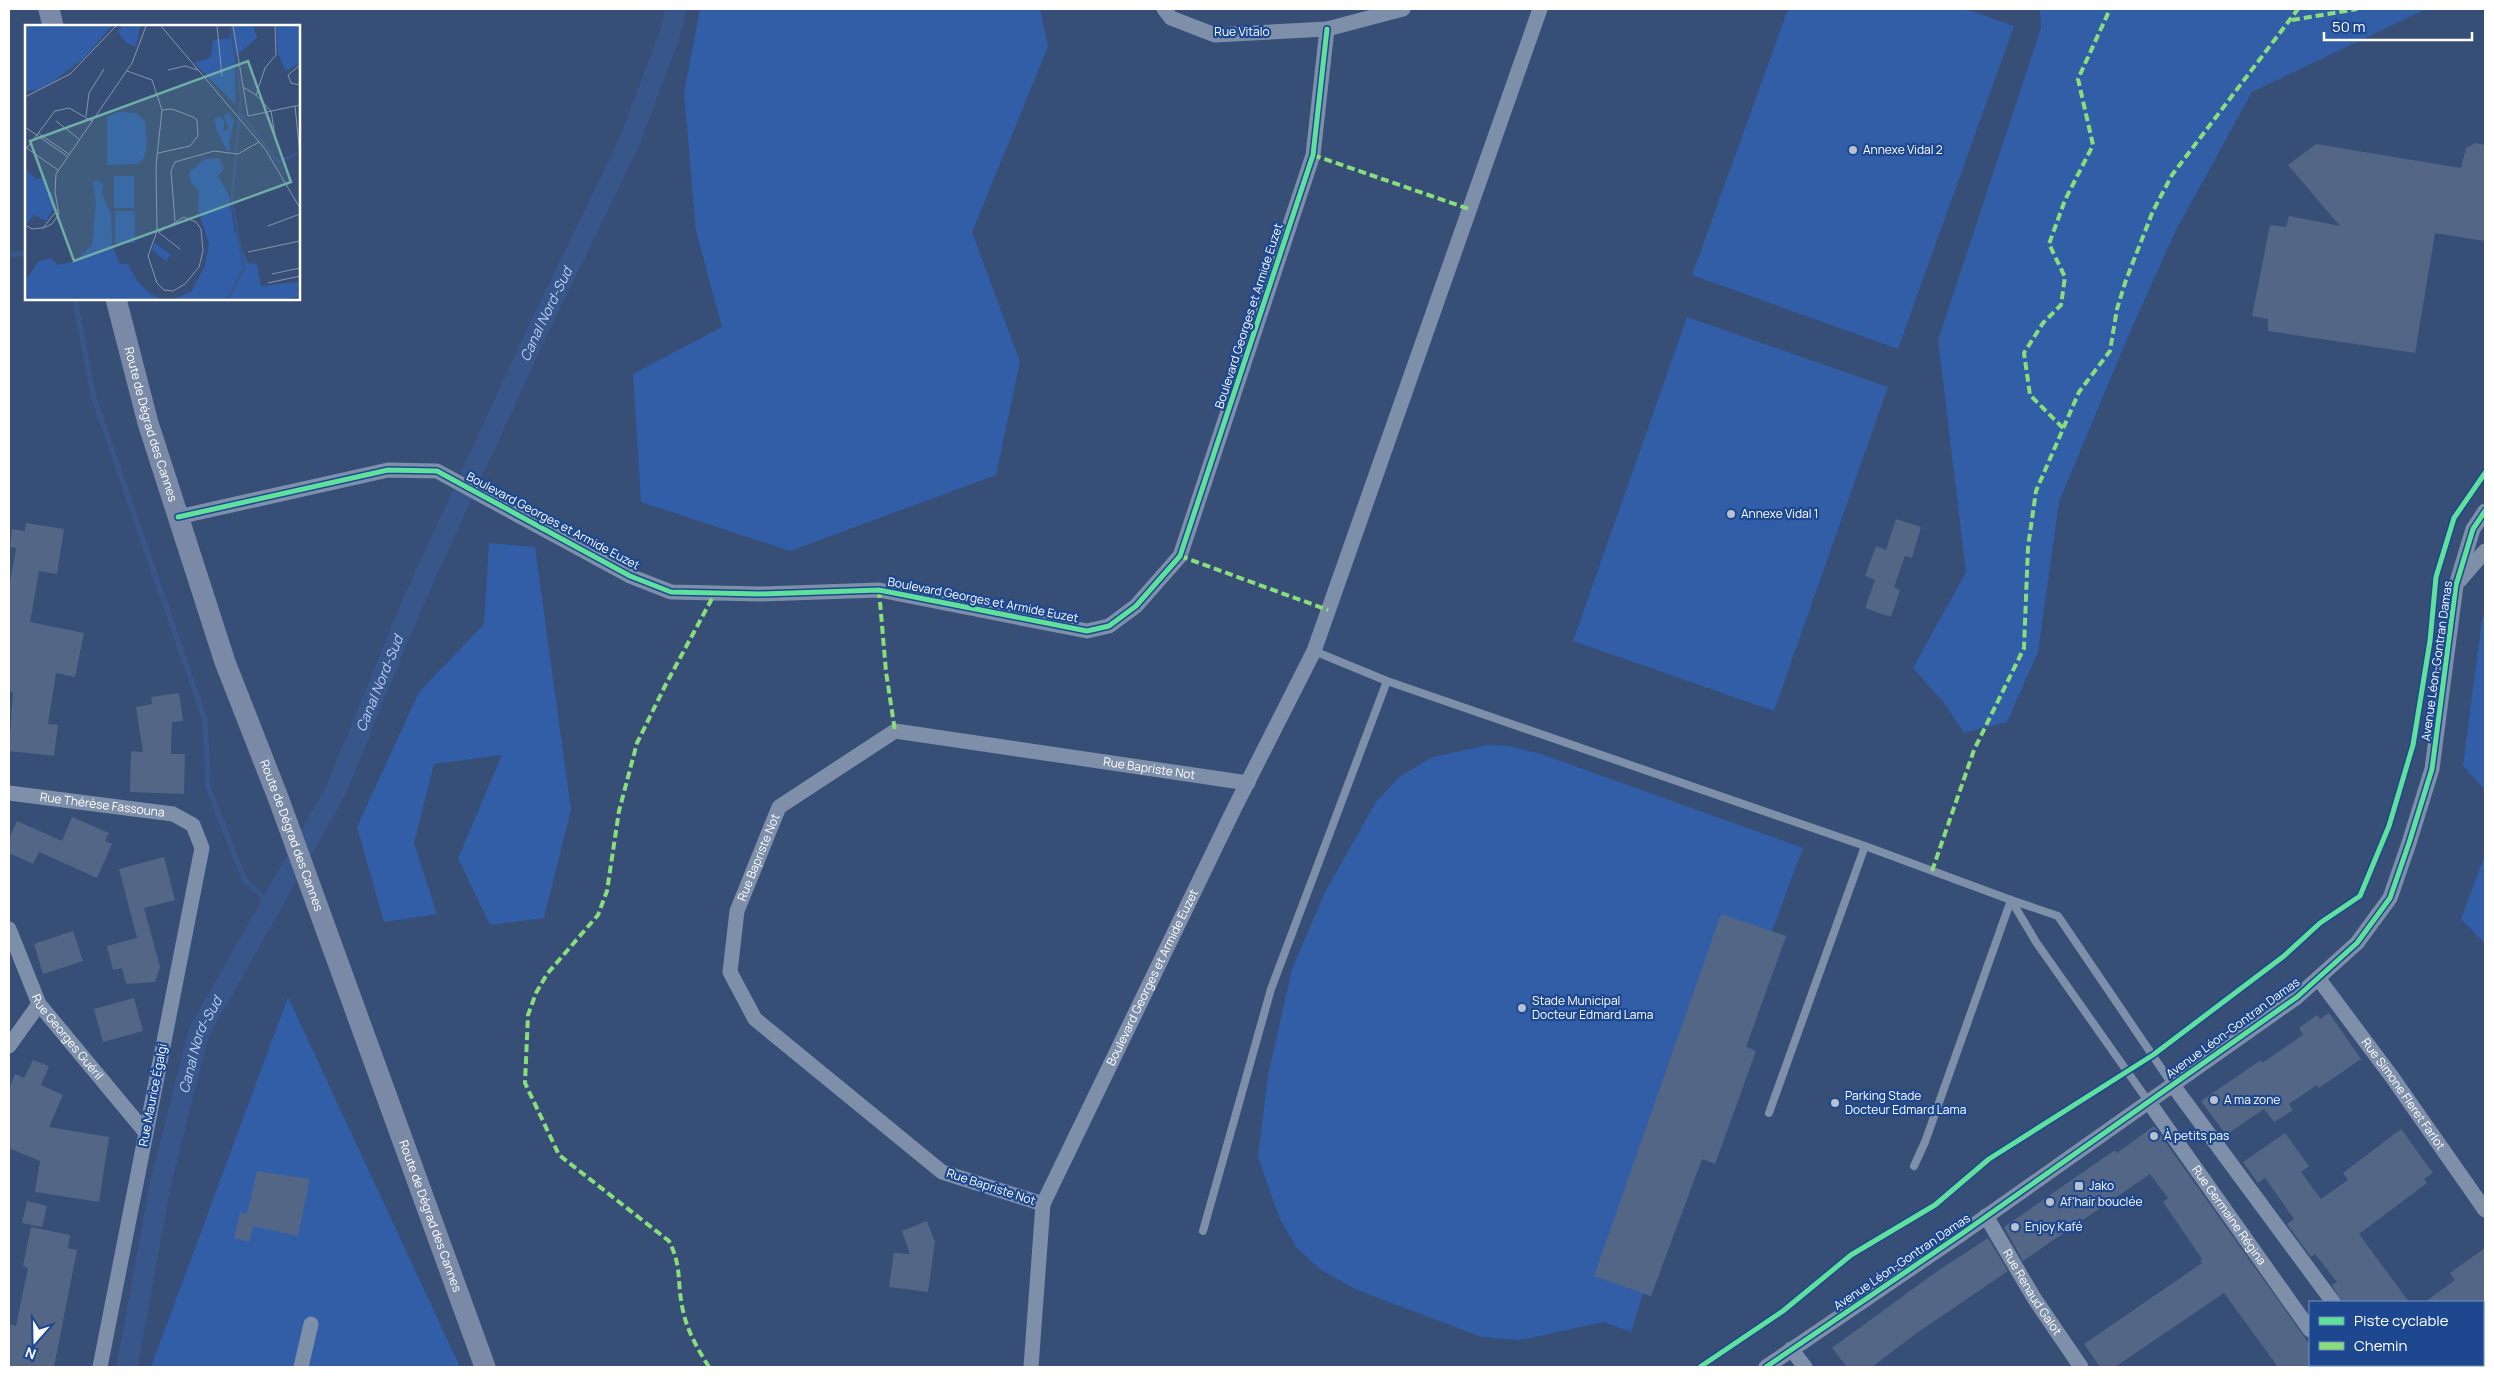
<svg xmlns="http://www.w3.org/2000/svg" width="2494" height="1376" font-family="Manrope,sans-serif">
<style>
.green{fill:#315ea6}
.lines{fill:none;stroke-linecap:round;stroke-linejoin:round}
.stream{stroke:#38568a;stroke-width:5.5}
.canal{stroke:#38568a;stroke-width:21}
.building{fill:#536686}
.lane{stroke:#7e8fa9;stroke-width:8}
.street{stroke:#7e8fa9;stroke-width:15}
.secondary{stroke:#7a8aa6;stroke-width:21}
.quiet{stroke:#8add7b;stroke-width:4;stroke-dasharray:8 4;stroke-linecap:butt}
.cycleway-casing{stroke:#1d4890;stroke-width:8}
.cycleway{stroke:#60e19b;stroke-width:5}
.poi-dot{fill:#b9c1cf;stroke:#1d4890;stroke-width:2}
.labels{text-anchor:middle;stroke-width:4.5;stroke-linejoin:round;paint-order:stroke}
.street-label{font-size:12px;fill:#fff;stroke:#1d4890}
.poi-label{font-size:12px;fill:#fff;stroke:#1d4890;text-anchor:start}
.water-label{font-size:14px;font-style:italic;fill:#b8d0f5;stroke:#1d4890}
.inset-river{fill:none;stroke:#38568a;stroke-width:2.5}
.inset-road{fill:none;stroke:#8795ad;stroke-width:1}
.view{fill:#6fada8;fill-opacity:0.15;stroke:#6fada8;stroke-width:2.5}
.inset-edge{fill:none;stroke:#fff;stroke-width:2.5}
</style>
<rect width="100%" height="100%" fill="#374e76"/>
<path class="green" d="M700 9H1040L1048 47 972 232 1020 362 996 475 790 551 641 502 633 374 722 327 696 231 684 93Z
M1788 9H1966L2014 26 1898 349 1692 275Z
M2040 9H2426L2252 92 2175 232 2127 339 2059 502 2038 652 2007 722 1964 733 1945 704 1913 668 1966 572 1938 340 2041 28Z
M1687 317 1888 387 1774 711 1573 641Z
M489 543 535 547 571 810 544 918 490 925 458 858 502 755 434 764 414 843 437 914 384 922 357 827 419 692 484 624Z
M2485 615V790L2463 766 2482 619Z
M1488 745 1509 746 1541 754 1803 848 1772 931 1786 937 1746 1046 1756 1051 1715 1164 1702 1159 1651 1296 1643 1294 1631 1332 1604 1322 1520 1340 1482 1337 1357 1290 1321 1270 1296 1247 1279 1217 1258 1157 1268 1076 1292 969 1325 892 1376 802 1399 777 1433 757Z
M2485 854V944L2461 919Z
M288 997 460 1367H151Z"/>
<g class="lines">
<path class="stream" d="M9 255 26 253
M75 299 93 395 205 720 208 787 244 879 270 904"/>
<path class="canal" id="s1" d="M127 1367 161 1181 199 1032 336 790 412 604 537 332 628 145 670 34 676 9"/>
</g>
<path class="building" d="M2475 143 2485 145V241L2435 233 2415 353 2268 331V319L2252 316 2270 225 2286 227 2289 216 2340 226 2288 165 2316 144 2461 168 2466 148Z
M1896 519 1921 527 1912 558 1905 556 1894 587 1900 590 1891 617 1865 608 1875 580 1865 576 1876 546 1886 550Z
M26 523 64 529 57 574 39 571 30 622 84 633 75 677 56 673 48 724 58 725 54 756 9 751 13 692 9 691V588L16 548 10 547 12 529 25 531Z
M179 693 183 721 172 722 171 754H185L184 794 130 792 131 751 143 752 136 707 152 704 151 697Z
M72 817 109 833 105 841 112 844 97 878 39 852 33 864 9 853V839L17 821 62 841Z
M164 857 175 900 144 908 160 967 155 982 126 984 122 968 113 970 107 946 137 938 119 869Z
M1721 914 1786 936 1746 1047 1756 1051 1715 1164 1702 1159 1651 1296 1594 1276Z
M73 931 83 961 43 974 34 944Z
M134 998 143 1031 103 1042 94 1009Z
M2329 1013 2361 1059 2319 1088 2317 1085 2289 1104 2293 1110 2274 1122 2264 1109 2226 1135 2201 1101 2261 1060 2262 1063 2303 1035 2299 1028 2317 1015 2320 1019Z
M33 1060 49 1066 41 1085 63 1095 49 1127 109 1137 99 1202 35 1192 40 1161 9 1148V1090L15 1074 24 1078Z
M2154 1126 2310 1345V1367H2278L2224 1293 2115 1367H2100L2084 1344 2202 1263 2200 1261 2202 1259 2163 1202 2168 1198 2150 1174 2023 1261 2004 1227 2115 1150 2117 1153Z
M2401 1129 2433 1173 2424 1179 2427 1183 2359 1234 2409 1302H2342L2332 1285 2337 1282 2315 1254 2311 1257 2287 1224 2294 1219 2265 1178 2258 1183 2243 1162 2285 1133 2309 1166 2301 1172 2321 1199 2348 1180 2343 1173Z
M257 1171 310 1179 298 1236 253 1226 249 1242 234 1238 240 1212 247 1214Z
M27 1201 47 1206 42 1227 22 1223Z
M927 1221 935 1242 928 1292 889 1287 894 1253 910 1254 902 1231Z
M31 1227 70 1235 68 1248 77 1250 54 1367H9V1324L16 1326 28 1268 23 1266Z
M1988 1238 2008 1271 1914 1335 1872 1367H1847L1832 1348 1936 1272Z
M2485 1248V1302H2425L2455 1280 2450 1273Z"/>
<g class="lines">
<path class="lane" d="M1314 651 1387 681 1865 846
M2011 900 2058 916 2172 1084
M2011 900 2036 942 2148 1101
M1769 1113 1865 846 2011 900 1925 1142 1914 1166
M1203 1231 1271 989 1387 681"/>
<g class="street">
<path d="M1164 9 1171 18 1215 35 1327 29 1403 9"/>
<path d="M178 517 388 470 437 471 630 576 671 592 760 594 879 590 1087 631 1109 626 1136 606 1180 556 1313 155 1327 29"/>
<path d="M2460 580 2485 551"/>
<path id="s2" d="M9 793 173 814 193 825 202 848 100 1367"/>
<path id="s3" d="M9 929 39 1004 146 1133"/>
<path id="s4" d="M2318 978 2392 1077 2485 1210"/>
<path d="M9 1046 39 1004"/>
<path d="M2172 1084 2333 1302"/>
<path id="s5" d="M2148 1101 2310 1330"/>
<path id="s6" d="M1043 1204 942 1172 755 1019 730 972 737 911 779 807 895 731 1248 783"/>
<path id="s7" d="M1986 1216 2034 1298 2081 1367"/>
<path d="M1791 1349 1805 1367"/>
<path d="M2483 1356 2485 1355"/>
<path d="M2335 1365 2337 1367"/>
<path d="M2379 1365 2381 1367"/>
<path d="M301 1367 311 1324"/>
<path id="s8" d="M1031 1367 1043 1204 1234 809 1314 651 1540 9"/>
<path d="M1766 1367 1960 1235 2297 997 2357 943 2390 898 2409 843 2432 769 2456 585 2473 529 2485 511"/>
<path d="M2467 1367 2471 1365"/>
</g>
<g class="secondary">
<path d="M49 9 53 26"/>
<path id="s9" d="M116 299 148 423 225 662 279 800 485 1367"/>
</g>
<path class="quiet" d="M2292 20 2357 9
M1313 155 1469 209
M2063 428 2030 395 2024 353 2043 323 2061 305 2065 277 2049 244 2065 200 2093 145 2078 79 2110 9
M1180 556 1328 610
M879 590 886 672 895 731
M1932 871 1974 750 2024 648 2028 547 2036 491 2079 392 2110 351 2117 309 2126 280 2153 211 2172 175 2298 9
M709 1367C697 1348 686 1329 682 1306 677 1280 682 1267 669 1241L559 1155 525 1083 528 1015 536 993 547 974 598 915 607 891 619 811 637 743 666 684 715 593"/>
<g class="cycleway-casing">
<path id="cycleway" d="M178 517 388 470 437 471 630 576 671 592 760 594 879 590 1087 631 1109 626 1136 606 1180 556 1313 155 1327 29
M1700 1367 1783 1311 1851 1255 1935 1205 1989 1159 2153 1055 2284 956 2320 923 2360 896 2389 826 2413 745 2430 641 2436 577 2454 518 2485 473
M1766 1367 1960 1235 2297 997 2357 943 2390 898 2409 843 2432 769 2456 585 2473 529 2485 511"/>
</g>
<use href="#cycleway" class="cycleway"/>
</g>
<g class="poi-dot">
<circle cx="1853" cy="150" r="5"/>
<circle cx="1731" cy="514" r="5"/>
<circle cx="1522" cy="1008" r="5"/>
<circle cx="2214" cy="1100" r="5"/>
<circle cx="1835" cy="1103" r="5"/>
<circle cx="2154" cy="1136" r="5"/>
<rect x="2074" y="1181" width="10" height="10" rx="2.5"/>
<circle cx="2050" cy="1202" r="5"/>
<circle cx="2015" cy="1227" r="5"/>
</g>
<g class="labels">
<g class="street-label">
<text x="1242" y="36">Rue Vitalo</text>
<text transform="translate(1249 316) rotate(-72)" y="4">Boulevard Georges et Armide Euzet</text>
<text dy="4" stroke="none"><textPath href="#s9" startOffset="130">Route de Dégrad des Cannes</textPath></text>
<text transform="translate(553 521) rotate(28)" y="4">Boulevard Georges et Armide Euzet</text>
<text transform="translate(983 600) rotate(11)" y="4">Boulevard Georges et Armide Euzet</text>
<text transform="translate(2437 661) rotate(-82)" y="4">Avenue Léon-Gontran Damas</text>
<text dy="4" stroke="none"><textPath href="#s6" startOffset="970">Rue Bapriste Not</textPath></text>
<text dy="4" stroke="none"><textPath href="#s2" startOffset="94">Rue Thérèse Fassouna</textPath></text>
<text dy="4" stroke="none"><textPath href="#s9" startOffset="565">Route de Dégrad des Cannes</textPath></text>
<text dy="4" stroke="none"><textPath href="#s6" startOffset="520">Rue Bapriste Not</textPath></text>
<text dy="4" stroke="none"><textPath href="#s8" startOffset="415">Boulevard Georges et Armide Euzet</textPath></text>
<text transform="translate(2233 1028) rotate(-36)" y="4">Avenue Léon-Gontran Damas</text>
<text dy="4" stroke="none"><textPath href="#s3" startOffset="124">Rue Georges Guéril</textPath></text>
<text dy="4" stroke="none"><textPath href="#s4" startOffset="144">Rue Simone Fleret Farlot</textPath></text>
<text transform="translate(153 1095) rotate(-79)" y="4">Rue Maurice Égalgi</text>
<text transform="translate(991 1187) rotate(18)" y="4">Rue Bapriste Not</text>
<text dy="4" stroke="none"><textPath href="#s5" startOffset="140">Rue Germaine Régina</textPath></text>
<text dy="4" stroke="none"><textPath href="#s9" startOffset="970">Route de Dégrad des Cannes</textPath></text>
<text transform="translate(1902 1262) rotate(-34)" y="4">Avenue Léon-Gontran Damas</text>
<text dy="4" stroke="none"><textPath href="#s7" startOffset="89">Rue Renaud Galot</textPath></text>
</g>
<g class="poi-label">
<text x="1863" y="154">Annexe Vidal 2</text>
<text x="1741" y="518">Annexe Vidal 1</text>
<text x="1532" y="1005">Stade Municipal<tspan x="1532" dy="14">Docteur Edmard Lama</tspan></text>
<text x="1845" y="1100">Parking Stade<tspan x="1845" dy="14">Docteur Edmard Lama</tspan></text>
<text x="2224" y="1104">A ma zone</text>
<text x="2164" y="1140">À petits pas</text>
<text x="2089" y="1190">Jako</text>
<text x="2060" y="1206">Af'hair bouclée</text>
<text x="2025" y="1231">Enjoy Kafé</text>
</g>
<g class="water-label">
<text dy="5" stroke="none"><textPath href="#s1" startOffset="1141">Canal Nord-Sud</textPath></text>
<text dy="5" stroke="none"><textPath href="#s1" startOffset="736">Canal Nord-Sud</textPath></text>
<text dy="5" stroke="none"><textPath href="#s1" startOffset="331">Canal Nord-Sud</textPath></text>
</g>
</g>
<g transform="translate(25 25)">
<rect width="275" height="275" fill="#374e76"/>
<path d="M0 1H87L59 33 29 56 12 65 0 66ZM99 1H115L111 22 100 17 92 5ZM207 1H229L232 13 210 32V79L169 38 186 32 188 15 205 13ZM251 1H275V38L261 46 253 29ZM94 87 111 88 120 96 122 121 119 133 113 139 82 140V92ZM204 88 209 96 204 117 206 125 202 126 191 104 190 94 194 91 199 96V106L204 104 199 91ZM194 133 199 144 193 151 204 170 209 204 223 238 232 239 236 261 275 257 272 265 275 271 263 274H148L166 267 180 241 184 218 173 186 174 167 166 157 164 147 180 134ZM0 144 10 153 22 155V165L27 168 30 181 21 196 9 190 2 199 0 196ZM89 151H109V183H89ZM72 155 78 159 77 169 86 189 87 219 95 239H103L112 256 125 269 137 274H0V252H3L13 237 25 233 33 240 51 236 67 220 71 178 68 157ZM90 186H110V218H90ZM130 218 146 230 141 236 127 225Z" fill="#315ea6"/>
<path class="inset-river" d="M214 86 253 137 273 128M203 274 219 243 207 175 216 73 206 1"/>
<path class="inset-road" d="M136 1 240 124 275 183M192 1 197 51M208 1 223 91 275 80M275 40 263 50 266 58 275 60M143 45 160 41 173 45M102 46 127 55 137 85 131 141 132 206 123 231 132 258 139 265 148 266 160 259 174 242 178 226 176 204 171 197 159 192 134 207M218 62 231 70 246 86 250 111M231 70 240 43 251 30 250 1M0 72 45 49 91 1M270 81 275 130M61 91 64 68 79 44M31 96 54 114M0 102 42 131M13 108 44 129M0 122 33 145M2 123 30 86 44 83 67 96M133 128 165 121 173 111 172 95 168 92 147 84 137 85M33 184 18 203 27 199 34 189 33 184 30 167 31 149 107 38 121 1M150 196 146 146 150 137 189 126 213 129 234 117M0 200 7 204 18 203M243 201 275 189M133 207 155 224M223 227 275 216M247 249 275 243M243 258 275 251"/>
<path class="view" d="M223 36 266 157 49 236 5 116Z"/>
<rect width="275" height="275" class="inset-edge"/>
</g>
<rect width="2494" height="1376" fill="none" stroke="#ffffff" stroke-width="20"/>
<rect x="2309" y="1301" width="175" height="65" fill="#1d4890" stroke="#7791bc"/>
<rect x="2319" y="1317" width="25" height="8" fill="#60e19b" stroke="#7791bc"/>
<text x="2354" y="1326" font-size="15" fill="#ffffff">Piste cyclable</text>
<rect x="2319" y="1342" width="25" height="8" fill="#8add7b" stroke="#7791bc"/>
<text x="2354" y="1351" font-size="15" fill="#ffffff">Chemin</text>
<g transform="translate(35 1341) rotate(200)" stroke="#1d4890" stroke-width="4" paint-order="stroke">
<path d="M0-4L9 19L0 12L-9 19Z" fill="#ffffff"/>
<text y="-8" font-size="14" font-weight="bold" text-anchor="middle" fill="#ffffff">N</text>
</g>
<path d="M2324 32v8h148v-8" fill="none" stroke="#ffffff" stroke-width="2.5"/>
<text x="2332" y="32" font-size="15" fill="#ffffff" stroke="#1d4890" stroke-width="4" paint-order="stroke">50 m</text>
</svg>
